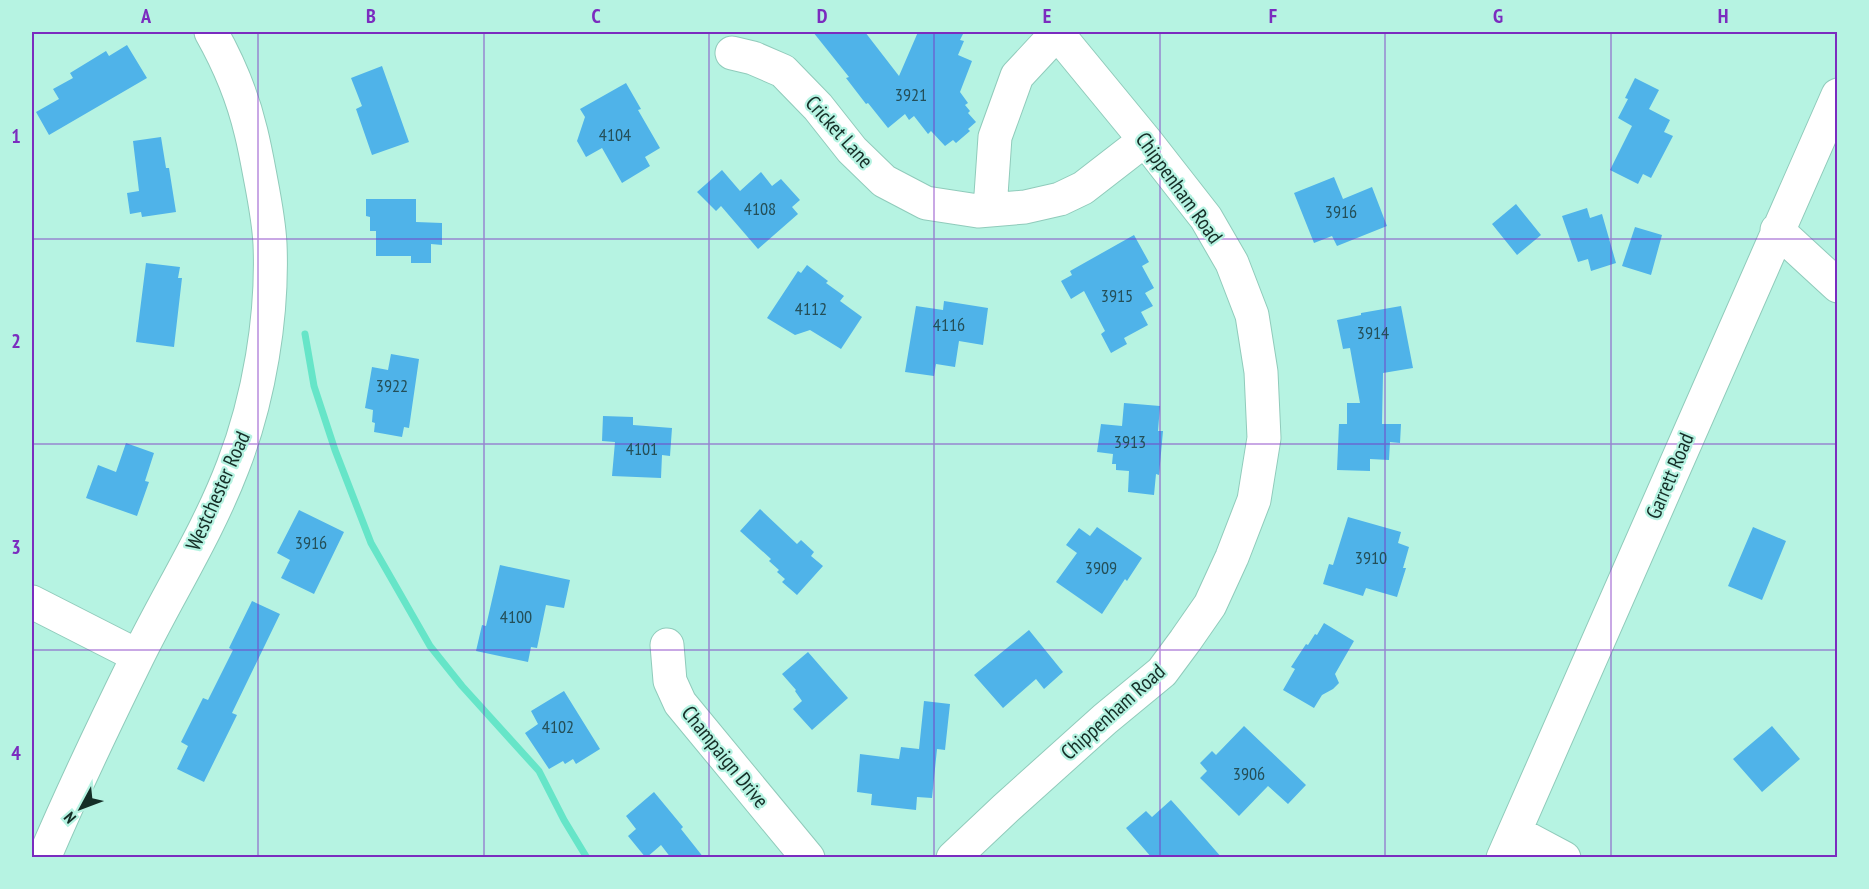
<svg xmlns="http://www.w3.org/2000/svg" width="1869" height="889" font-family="'PT Sans Narrow',sans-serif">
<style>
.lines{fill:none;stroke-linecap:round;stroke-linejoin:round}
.stream{stroke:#66e5c8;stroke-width:7}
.building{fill:#4fb3e9}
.minor-casing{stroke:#90cbbb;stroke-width:35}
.minor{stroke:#fff;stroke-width:33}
.grid{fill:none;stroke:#7b2cbf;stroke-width:1.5;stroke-opacity:0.55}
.labels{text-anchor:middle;stroke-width:4.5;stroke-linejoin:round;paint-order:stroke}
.number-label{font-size:18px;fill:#244f58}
.street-label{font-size:21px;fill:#152e27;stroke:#b6f3e2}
.neatline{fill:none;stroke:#7b2cbf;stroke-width:2}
.grid-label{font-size:20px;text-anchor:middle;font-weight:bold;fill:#7b2cbf}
</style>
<rect width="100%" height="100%" fill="#b6f3e2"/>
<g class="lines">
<path class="stream" d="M305 334 314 386 335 450 371 543 430 646 462 686 539 771 564 820 587 858"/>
</g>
<path class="building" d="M813 32H865L899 76 918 32H964L960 40 964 41 958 55 972 61 960 92 968 103 965 105 970 111 968 113 976 122 968 129 970 131 956 143 953 140 945 146 931 131 928 134 914 116 909 120 905 114 888 128 868 103 866 104 846 78 849 77Z
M127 45 147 78 49 135 36 112 59 99 53 89 73 78 70 73 106 51 109 56Z
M382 66 409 142 372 155 356 109 362 106 351 78Z
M1635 78 1659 90 1649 109 1670 120 1664 132 1673 136 1651 178 1643 174 1638 184 1610 170 1632 126 1618 118 1628 99 1625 98Z
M626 83 641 109 638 110 660 148 645 157 650 166 622 183 602 148 586 157 577 141 585 117 580 109Z
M161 137 166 168H169L176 212 142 217 141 212 130 214 127 193 139 191 133 141Z
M722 170 740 191 761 172 772 186 781 179 800 200 792 207 798 214 758 249 721 206 716 211 697 192Z
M1334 177 1343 199 1372 187 1387 226 1337 246 1332 236 1314 243 1294 193Z
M366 199H416V222L442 223V245L431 244V263H411V256H376V231H370V217L366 216Z
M1516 204 1541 235 1517 255 1492 224Z
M1587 208 1590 218 1602 214 1616 263 1591 271 1588 259 1578 262 1562 216Z
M1635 227 1662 235 1651 275 1622 266Z
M1134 235 1149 262 1142 266 1154 288 1145 293 1153 306 1141 312 1148 325 1124 338 1127 344 1111 353 1101 334 1105 331 1084 291 1071 299 1061 281 1072 275 1070 271Z
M146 263 180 267 178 278H182L174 347 136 342Z
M807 265 828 281 826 283 844 296 840 301 862 317 841 349 810 330 795 335 767 318 798 271 801 273Z
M944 301 988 308 983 345 959 341 955 367 936 364 934 376 905 372 916 306 943 310Z
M1401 306 1413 368 1383 373 1382 424H1401L1400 443 1390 442 1389 460 1370 459V471L1337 470 1339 424H1347V403H1360L1350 348 1343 349 1337 320 1361 315V313Z
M391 354 419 359 409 428 404 427 402 437 374 432 375 423 372 422 373 410 365 408 372 367 388 370Z
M1124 403 1160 406 1158 431H1163L1159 475 1156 474 1154 495 1128 492 1129 471 1116 470V464H1112L1113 454 1097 452 1101 424 1122 426Z
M603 416 633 417V425L672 428 670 456 662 455 661 478 612 476 615 442 602 441Z
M126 443 154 453 145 481 149 482 137 516 86 498 98 465 116 472Z
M760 509 797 544 801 540 814 552 811 556 823 566 797 595 782 582 785 579 777 572 779 570 769 561 771 559 740 531Z
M299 510 344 532 314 594 281 578 290 560 277 553Z
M1348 517 1401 532 1398 543 1409 547 1403 568H1406L1397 597 1366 588 1363 596 1323 584 1329 564 1333 565Z
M1097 527 1142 558 1127 581 1125 579 1102 614 1056 582 1077 553 1066 545 1079 528 1090 536Z
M1753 527 1786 541 1762 600 1728 586Z
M500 565 570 580 564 608 546 605 537 648 531 647 528 662 476 651 482 625 486 626Z
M252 601 280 614 232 713 237 715 204 782 177 769 188 746 181 742 203 698 208 700 233 650 229 648Z
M1324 623 1354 641 1335 674 1339 683 1333 689 1322 695 1314 708 1283 690 1295 669 1291 667 1306 644 1308 645 1315 634 1317 635Z
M1029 630 1063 672 1044 689 1036 679 1003 708 974 675Z
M808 652 848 698 812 730 793 709 802 701 795 691 796 690 782 674Z
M564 691 600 749 576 764 573 759 565 764 563 761 549 769 525 733 538 724 531 711Z
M924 701 950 704 945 750 937 749 932 798 917 797 916 810 871 805 872 794 857 792 860 754 899 759 901 747 919 749Z
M1244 726 1306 785 1288 804 1268 786 1239 816 1200 778 1207 771 1200 763 1212 751 1216 755Z
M1772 726 1800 759 1762 792 1733 759Z
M654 792 683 827 681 829 704 858H671L661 845 646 858 628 836 636 829 626 816Z
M1171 800 1181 811 1222 858H1152L1126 828 1146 811 1152 817Z"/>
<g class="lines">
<g class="minor-casing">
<path id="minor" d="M732 53 753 58 783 71 818 107 852 150 884 181 926 203 978 211 1025 207 1060 199 1083 188 1145 140
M1777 230 1838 286
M32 602 138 656
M667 645 670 681 680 703 808 858
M1515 832 1564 858
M44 858C73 790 105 723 138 656 169 593 208 532 233 466 259 399 273 316 270 244 269 223 265 202 261 181 258 165 255 148 251 132 243 98 228 62 211 32
M953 858 1006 808 1105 719 1162 672 1185 641 1210 605 1232 557 1254 500 1264 438 1261 372 1252 315 1232 263 1206 218 1145 140 1057 33 1017 76 995 137 990 209
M1503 858 1838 95"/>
</g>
<use href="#minor" class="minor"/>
</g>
<path class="grid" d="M258 32V858M484 32V858M709 32V858M934 32V858M1160 32V858M1385 32V858M1611 32V858M32 239H1838M32 444H1838M32 650H1838"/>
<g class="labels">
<g class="number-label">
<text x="911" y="101">3921</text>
<text x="615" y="141">4104</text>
<text x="760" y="215">4108</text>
<text x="1341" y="218">3916</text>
<text x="1117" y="302">3915</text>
<text x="811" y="315">4112</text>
<text x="949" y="331">4116</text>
<text x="1373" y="339">3914</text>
<text x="392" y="392">3922</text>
<text x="1130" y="448">3913</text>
<text x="642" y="455">4101</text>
<text x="311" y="549">3916</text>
<text x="1371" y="564">3910</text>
<text x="1101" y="574">3909</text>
<text x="516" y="623">4100</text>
<text x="558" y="733">4102</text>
<text x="1249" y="780">3906</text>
</g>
<g class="street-label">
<text transform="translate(839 132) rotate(48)" y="7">Cricket Lane</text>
<text transform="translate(1179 188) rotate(54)" y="7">Chippenham Road</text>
<text transform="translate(1670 476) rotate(-67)" y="7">Garrett Road</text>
<text transform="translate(218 491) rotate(-66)" y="7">Westchester Road</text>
<text transform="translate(1113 712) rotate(-42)" y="7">Chippenham Road</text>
<text transform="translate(725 757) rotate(51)" y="7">Champaign Drive</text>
</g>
</g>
<rect width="1869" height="889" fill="none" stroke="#b6f3e2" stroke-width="66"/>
<g transform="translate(81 808) rotate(229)" stroke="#b6f3e2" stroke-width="4.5" paint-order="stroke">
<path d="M0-4.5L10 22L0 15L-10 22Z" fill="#152e27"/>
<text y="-9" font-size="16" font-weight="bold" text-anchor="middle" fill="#152e27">N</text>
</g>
<rect x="33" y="33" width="1803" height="823" class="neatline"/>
<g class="grid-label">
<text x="146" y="23">A</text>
<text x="371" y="23">B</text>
<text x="596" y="23">C</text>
<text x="822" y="23">D</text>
<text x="1047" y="23">E</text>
<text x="1273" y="23">F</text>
<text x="1498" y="23">G</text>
<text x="1723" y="23">H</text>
<text x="16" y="143">1</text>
<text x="16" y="348">2</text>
<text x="16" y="554">3</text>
<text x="16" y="760">4</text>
</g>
</svg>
